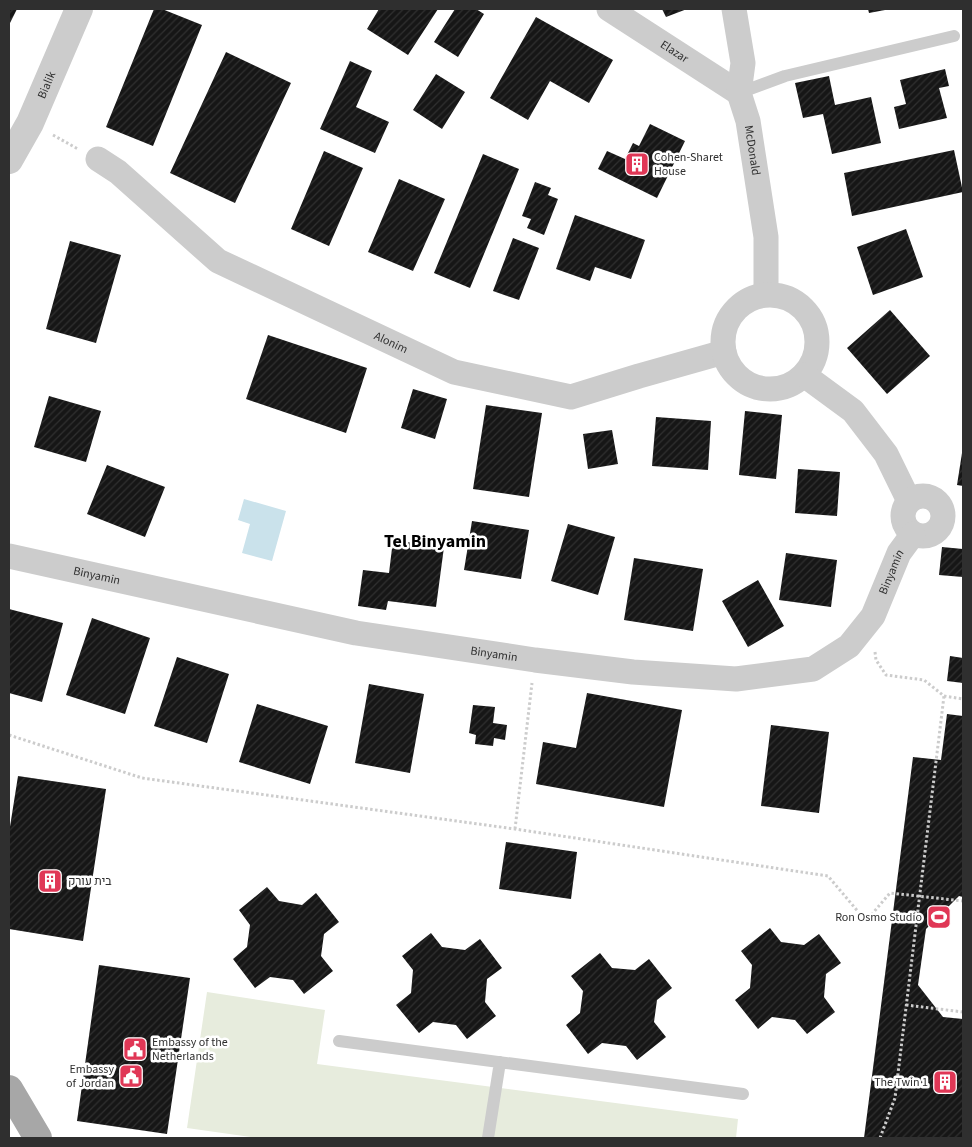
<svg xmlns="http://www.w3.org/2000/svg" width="972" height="1147" font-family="'Source Sans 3',Heebo,sans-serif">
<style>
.green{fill:#e7ecdd}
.water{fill:#cae2eb}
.building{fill:url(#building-hatch)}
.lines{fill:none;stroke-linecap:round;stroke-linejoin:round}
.path{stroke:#ccc;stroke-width:3;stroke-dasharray:2.5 2.5;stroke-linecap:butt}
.service{stroke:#ccc;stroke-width:12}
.minor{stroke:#ccc;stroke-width:25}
.tertiary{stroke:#ccc;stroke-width:28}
.primary{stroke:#a7a7a7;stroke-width:28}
.labels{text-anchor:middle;stroke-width:5;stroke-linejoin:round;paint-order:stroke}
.street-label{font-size:12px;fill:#2f2f2f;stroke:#fff}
.poi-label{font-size:12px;fill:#2f2f2f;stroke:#fff;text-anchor:start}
.district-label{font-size:18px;font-weight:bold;fill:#000;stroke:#fff}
</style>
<defs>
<pattern id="building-hatch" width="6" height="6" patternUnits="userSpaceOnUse" patternTransform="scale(1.25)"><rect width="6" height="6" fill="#161616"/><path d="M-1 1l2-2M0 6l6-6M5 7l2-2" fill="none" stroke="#303030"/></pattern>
</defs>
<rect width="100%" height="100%" fill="#fff"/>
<path class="green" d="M207 992 325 1010 317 1064 738 1119 736 1138H257L187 1128Z"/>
<path class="water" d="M244 499 286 511 272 561 242 553 250 524 238 520Z"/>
<path class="building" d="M9 9H17L9 25Z
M154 9H162L202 25 153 146 106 127Z
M379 9H438L408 55 367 29Z
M455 9H476L484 14 458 57 434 42Z
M662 9H687L666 17Z
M868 9H885V10L869 13Z
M536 17 613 60 589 103 550 81 528 120 490 98Z
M226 52 291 83 235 203 170 173Z
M350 61 372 71 356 107 389 122 375 153 320 129Z
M945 69 949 86 939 88 947 118 899 129 894 107 906 104 900 80Z
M436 74 465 92 442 129 413 110Z
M829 76 835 105 871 97 881 143 832 154 823 114 803 118 795 83Z
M650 124 685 141 657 198 598 169 607 151 625 159 633 143 639 146Z
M954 150 963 192 852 216 844 173Z
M324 151 363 168 329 246 291 229Z
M483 154 519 169 470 288 434 273Z
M399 179 445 199 413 271 368 252Z
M535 182 551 188 548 195 558 199 544 235 527 228 531 219 522 216Z
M575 215 645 240 631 279 595 267 590 281 556 269Z
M906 229 923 277 873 295 857 247Z
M513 238 539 248 519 300 493 291Z
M70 241 121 255 96 343 46 329Z
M890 310 930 356 887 394 847 348Z
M268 335 367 368 346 433 246 399Z
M413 389 447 399 435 439 401 428Z
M49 396 101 411 86 462 34 447Z
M486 405 542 413 529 497 473 489Z
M745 411 782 415 776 479 739 475Z
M656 417 711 421 708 470 652 466Z
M612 430 618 464 588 469 583 434Z
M962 453H963V486L957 485Z
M107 465 165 487 145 537 87 514Z
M798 469 840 472 837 516 795 513Z
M472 521 529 530 521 579 464 570Z
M568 524 615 537 598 595 551 581Z
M393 540 444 547 436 607 388 601 386 610 358 606 363 570 389 573Z
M942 547 963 549V577L939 575Z
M786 553 837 560 831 607 779 600Z
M634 558 703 569 693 631 624 620Z
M758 580 784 626 748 647 722 601Z
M9 609 63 623 42 702 9 693Z
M92 618 150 638 125 714 66 695Z
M950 656 963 658V683L947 681Z
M177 657 229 674 207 743 154 726Z
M369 684 424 694 410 773 355 763Z
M587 693 682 710 664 807 536 784 543 742 576 748Z
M257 704 328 726 310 784 239 762Z
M473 705 495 707 493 723 507 725 505 740 494 738 493 746 475 744 476 735 469 733Z
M947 714 963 716V897L959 896 926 929 918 985 943 1017 963 1019V1138H864L913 757 941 760Z
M771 725 829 732 819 813 761 806Z
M18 776 106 789 83 941 9 929V833Z
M506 842 577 852 571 899 499 889Z
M267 887 279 901 302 905 316 893 339 922 324 934 321 956 333 971 304 994 293 980 270 977 255 988 233 959 247 947 250 925 239 910Z
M770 928 781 942 804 945 819 934 841 963 826 974 824 997 835 1012 807 1034 795 1020 772 1017 758 1029 735 1000 750 988 752 965 741 951Z
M431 933 442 947 465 950 480 939 502 968 487 979 485 1002 496 1016 467 1039 456 1025 433 1022 419 1033 396 1005 411 993 413 970 402 956Z
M600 953 612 968 635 970 649 959 672 988 657 1000 654 1022 666 1037 637 1060 626 1046 602 1043 588 1054 566 1025 580 1013 583 991 571 976Z
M99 965 190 978 167 1134 77 1121Z"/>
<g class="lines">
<path class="path" d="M53 135 78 149
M875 652 876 660 886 675 924 680 944 696 963 699
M9 735 142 778 515 829 828 876 866 921 890 893 963 901
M515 829 532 683
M906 1005 963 1012
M880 1138 895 1098 944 696"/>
<path class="service" d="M739 93 785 76 954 36
M339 1041 743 1094
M488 1138 500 1062"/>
<g class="minor">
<path id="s1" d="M609 9 739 93"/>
<path id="s2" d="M734 9 743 63 739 93 748 121 766 237V294"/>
<path id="s3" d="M98 159 118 172 218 261 454 372 571 397 639 376 724 352"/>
<circle cx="770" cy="342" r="47"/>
<path d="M804 375 853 411 886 454 909 501"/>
<circle cx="923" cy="516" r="20"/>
<path id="s4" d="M9 556 356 633 535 660 633 672 736 679 813 669 849 646 873 616 899 553 913 534"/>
</g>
<path class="tertiary" id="s5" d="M9 160 30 123 79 9"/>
<path class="primary" d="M9 1089 38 1138"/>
</g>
<defs>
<g id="building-square" transform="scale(1.25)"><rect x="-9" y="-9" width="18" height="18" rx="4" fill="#e03756" stroke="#fff"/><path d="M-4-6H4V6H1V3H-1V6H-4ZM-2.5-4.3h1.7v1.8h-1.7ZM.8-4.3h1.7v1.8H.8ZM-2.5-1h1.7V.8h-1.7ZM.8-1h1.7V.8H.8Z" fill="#fff"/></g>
<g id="stadium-square" transform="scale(1.25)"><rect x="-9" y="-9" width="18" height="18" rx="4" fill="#e03756" stroke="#fff"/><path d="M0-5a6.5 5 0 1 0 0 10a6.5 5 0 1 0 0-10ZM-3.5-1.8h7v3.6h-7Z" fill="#fff"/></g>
<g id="civic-square" transform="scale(1.25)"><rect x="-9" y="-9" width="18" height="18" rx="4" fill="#e03756" stroke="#fff"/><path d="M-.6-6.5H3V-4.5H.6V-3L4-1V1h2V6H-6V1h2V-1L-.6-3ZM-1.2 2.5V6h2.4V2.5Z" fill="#fff"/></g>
</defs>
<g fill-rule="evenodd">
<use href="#building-square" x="637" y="164"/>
<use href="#building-square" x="50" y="881"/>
<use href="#stadium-square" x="939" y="917"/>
<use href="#civic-square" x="135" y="1049"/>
<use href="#civic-square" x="131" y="1076"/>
<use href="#building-square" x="945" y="1082"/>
</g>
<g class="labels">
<g class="street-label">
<text dy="4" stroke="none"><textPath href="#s1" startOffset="78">Elazar</textPath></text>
<text dy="4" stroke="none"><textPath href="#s5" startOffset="84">Bialik</textPath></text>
<text dy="4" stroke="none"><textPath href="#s2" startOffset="144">McDonald</textPath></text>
<text dy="4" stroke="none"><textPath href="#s3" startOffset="349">Alonim</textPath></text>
<text dy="4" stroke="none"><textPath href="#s4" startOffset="945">Binyamin</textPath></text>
<text dy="4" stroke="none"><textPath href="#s4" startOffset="90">Binyamin</textPath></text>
<text dy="4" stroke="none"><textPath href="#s4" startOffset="495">Binyamin</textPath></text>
</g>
<g class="poi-label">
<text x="654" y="161">Cohen-Sharet<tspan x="654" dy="14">House</tspan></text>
<text x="68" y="885">בית עורק</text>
<text x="922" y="921" text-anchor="end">Ron Osmo Studio</text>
<text x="152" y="1046">Embassy of the<tspan x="152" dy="14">Netherlands</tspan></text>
<text x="114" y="1073" text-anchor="end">Embassy<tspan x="114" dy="14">of Jordan</tspan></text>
<text x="928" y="1086" text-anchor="end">The Twin 1</text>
</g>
<g class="district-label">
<text x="435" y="547">Tel Binyamin</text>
</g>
</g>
<rect width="972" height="1147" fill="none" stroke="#2f2f2f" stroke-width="20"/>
</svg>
